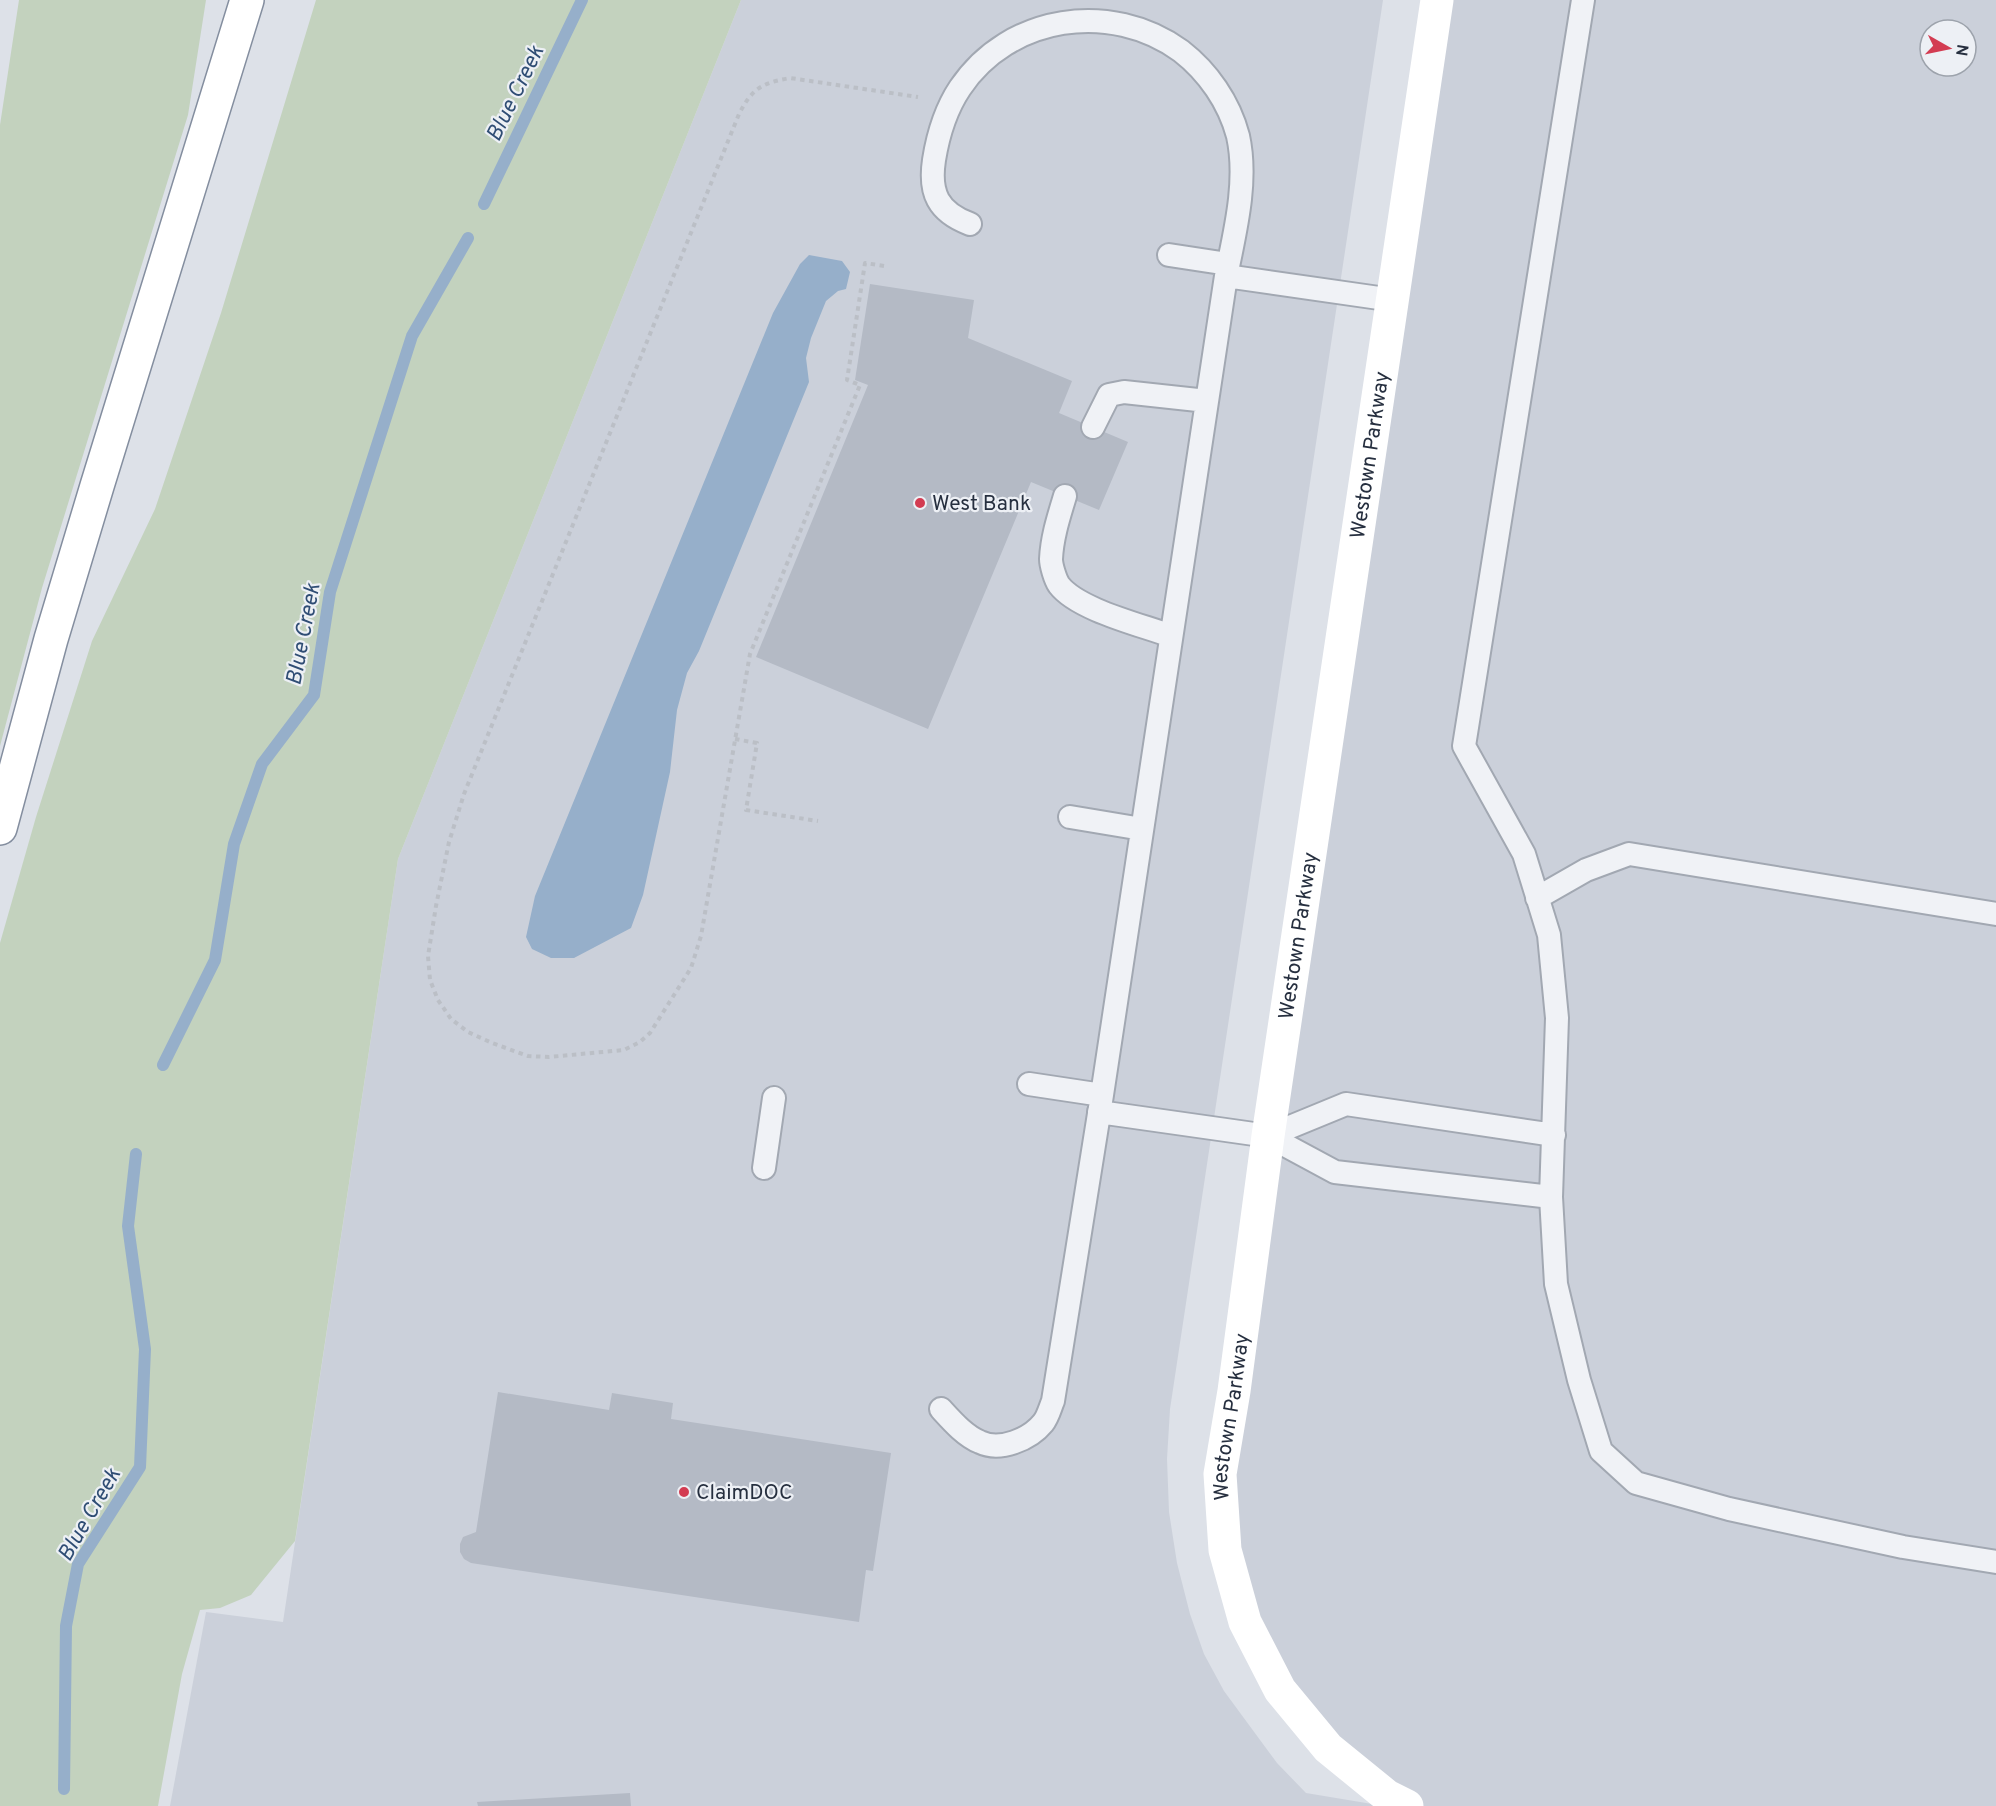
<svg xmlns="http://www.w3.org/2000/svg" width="1996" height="1806" font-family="Overpass,sans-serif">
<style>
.built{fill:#cbd0da;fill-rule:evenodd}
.green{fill:#c3d2be}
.water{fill:#96afca}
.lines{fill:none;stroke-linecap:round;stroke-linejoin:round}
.stream{stroke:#96afca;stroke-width:12}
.building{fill:#b4bac5}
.lane-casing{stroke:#a2a8b2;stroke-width:26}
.highway-casing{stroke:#848e9f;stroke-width:36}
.path{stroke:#bbbfc6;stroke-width:4;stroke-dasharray:4.5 4.5;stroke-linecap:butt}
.lane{stroke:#f0f2f6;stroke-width:22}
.secondary{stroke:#fff;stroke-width:33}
.highway{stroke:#fff;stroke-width:33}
.poi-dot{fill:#d33c52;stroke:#edf0f5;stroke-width:2}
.labels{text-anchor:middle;stroke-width:4.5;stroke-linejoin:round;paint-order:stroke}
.street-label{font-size:21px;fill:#262f3f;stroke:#edf0f5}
.poi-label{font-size:21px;fill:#262f3f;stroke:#edf0f5;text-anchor:start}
.water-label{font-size:22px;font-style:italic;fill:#2f4d74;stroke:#edf0f5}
</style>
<rect width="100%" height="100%" fill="#dde1e8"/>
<path class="built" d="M741 0H1383L1170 1409 1167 1459 1169 1512 1177 1563 1190 1614 1204 1654 1224 1691 1277 1763 1306 1793 1384 1806H170L206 1612 283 1622 398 859Z
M1437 0H1996V1806H1407L1328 1748 1225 1550ZM1930 30H1966V66H1930Z"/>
<path class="green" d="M19 0H206L188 115 42 588 0 746V125Z
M316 0H741L398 859 295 1541 251 1595 220 1608 200 1610 182 1674 158 1806H0V943L36 817 92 641 155 509 221 313Z"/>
<path class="water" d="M809 255 842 261 850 272 846 289 838 291 826 301 811 338 806 358 809 382 699 651 687 673 677 710 670 772 643 895 631 928 574 958H551L532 949 526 937 535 896 773 313 800 264Z"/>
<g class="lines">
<path class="stream" d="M484 204 582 0
M163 1065 215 960 234 844 262 764 314 695 330 592 412 336 468 238
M64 1789 66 1626 78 1564 140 1467 145 1349 128 1226 136 1154"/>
</g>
<path class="building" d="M870 284 974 300 968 338 1072 381 1059 413 1128 442 1099 510 1031 482 928 729 756 657 868 385 855 380Z
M498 1392 609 1410 612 1393 673 1403 671 1419 891 1453 873 1571 866 1570 859 1622 471 1563 464 1559 460 1552V1544L463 1537 476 1532Z
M630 1793 631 1806H478L477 1802Z"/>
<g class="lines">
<g class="lane-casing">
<path id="lane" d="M1583 0 1464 746 1524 854 1549 935 1557 1018 1551 1197 1556 1284 1579 1380 1601 1451 1636 1483 1729 1509 1903 1547 1996 1562
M1169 255 1228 264
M1226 276 1393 300
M1093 427 1109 395 1124 392 1207 401
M1065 496C1059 516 1052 537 1051 559 1051 565 1055 579 1059 585 1078 610 1142 625 1171 636
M1070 817 1142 829
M1537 898 1586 870 1629 854 1996 914
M1029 1084 1102 1095
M1099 1112 1268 1136 1335 1172 1551 1197
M1268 1136 1346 1104 1554 1135
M764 1168 774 1098
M941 1409C952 1421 965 1436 980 1442 1000 1452 1030 1439 1043 1423 1048 1417 1050 1408 1053 1401L1102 1095 1226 276C1235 232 1248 181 1238 136 1229 102 1208 72 1181 51 1111 0 1009 15 960 88 946 109 938 135 934 160 929 193 938 212 970 224"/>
</g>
<g class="highway-casing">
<path id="highway" d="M0 828 51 639 97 486 247 0"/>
</g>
<path class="path" d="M884 266 865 263 847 380 860 385 750 654 701 936 691 968 650 1033 640 1042 624 1050 549 1057 528 1056 492 1043 468 1032 451 1019 438 1000 430 980 428 956 436 906 449 842 464 794 739 114C752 89 761 83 790 78L918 97
M735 739 757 743 746 810 818 821"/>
<use href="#lane" class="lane"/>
<path class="secondary" id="s1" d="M1407 1806 1387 1796 1328 1748 1280 1690 1245 1622 1225 1550 1220 1474 1234 1391 1268 1136 1437 0"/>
<use href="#highway" class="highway"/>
</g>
<g class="poi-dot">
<circle cx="920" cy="503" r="6"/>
<circle cx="684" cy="1492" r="6"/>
</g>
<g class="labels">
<g class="street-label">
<text dy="7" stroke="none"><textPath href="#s1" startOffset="1431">Westown Parkway</textPath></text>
<text dy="7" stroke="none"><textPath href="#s1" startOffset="945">Westown Parkway</textPath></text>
<text dy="7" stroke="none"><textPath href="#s1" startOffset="459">Westown Parkway</textPath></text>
</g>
<g class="poi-label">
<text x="932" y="510">West Bank</text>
<text x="696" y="1499">ClaimDOC</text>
</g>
<g class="water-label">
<text transform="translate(514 93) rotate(-64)" y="8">Blue Creek</text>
<text transform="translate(302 634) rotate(-79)" y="8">Blue Creek</text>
<text transform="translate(88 1514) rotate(-60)" y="8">Blue Creek</text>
</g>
</g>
<g transform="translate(1948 48) rotate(99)"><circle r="28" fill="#edf0f5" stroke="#9da3ac" stroke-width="1.5"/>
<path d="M0-4.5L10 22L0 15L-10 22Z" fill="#d33c52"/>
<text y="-9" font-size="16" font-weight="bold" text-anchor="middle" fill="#262f3f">N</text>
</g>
</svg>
